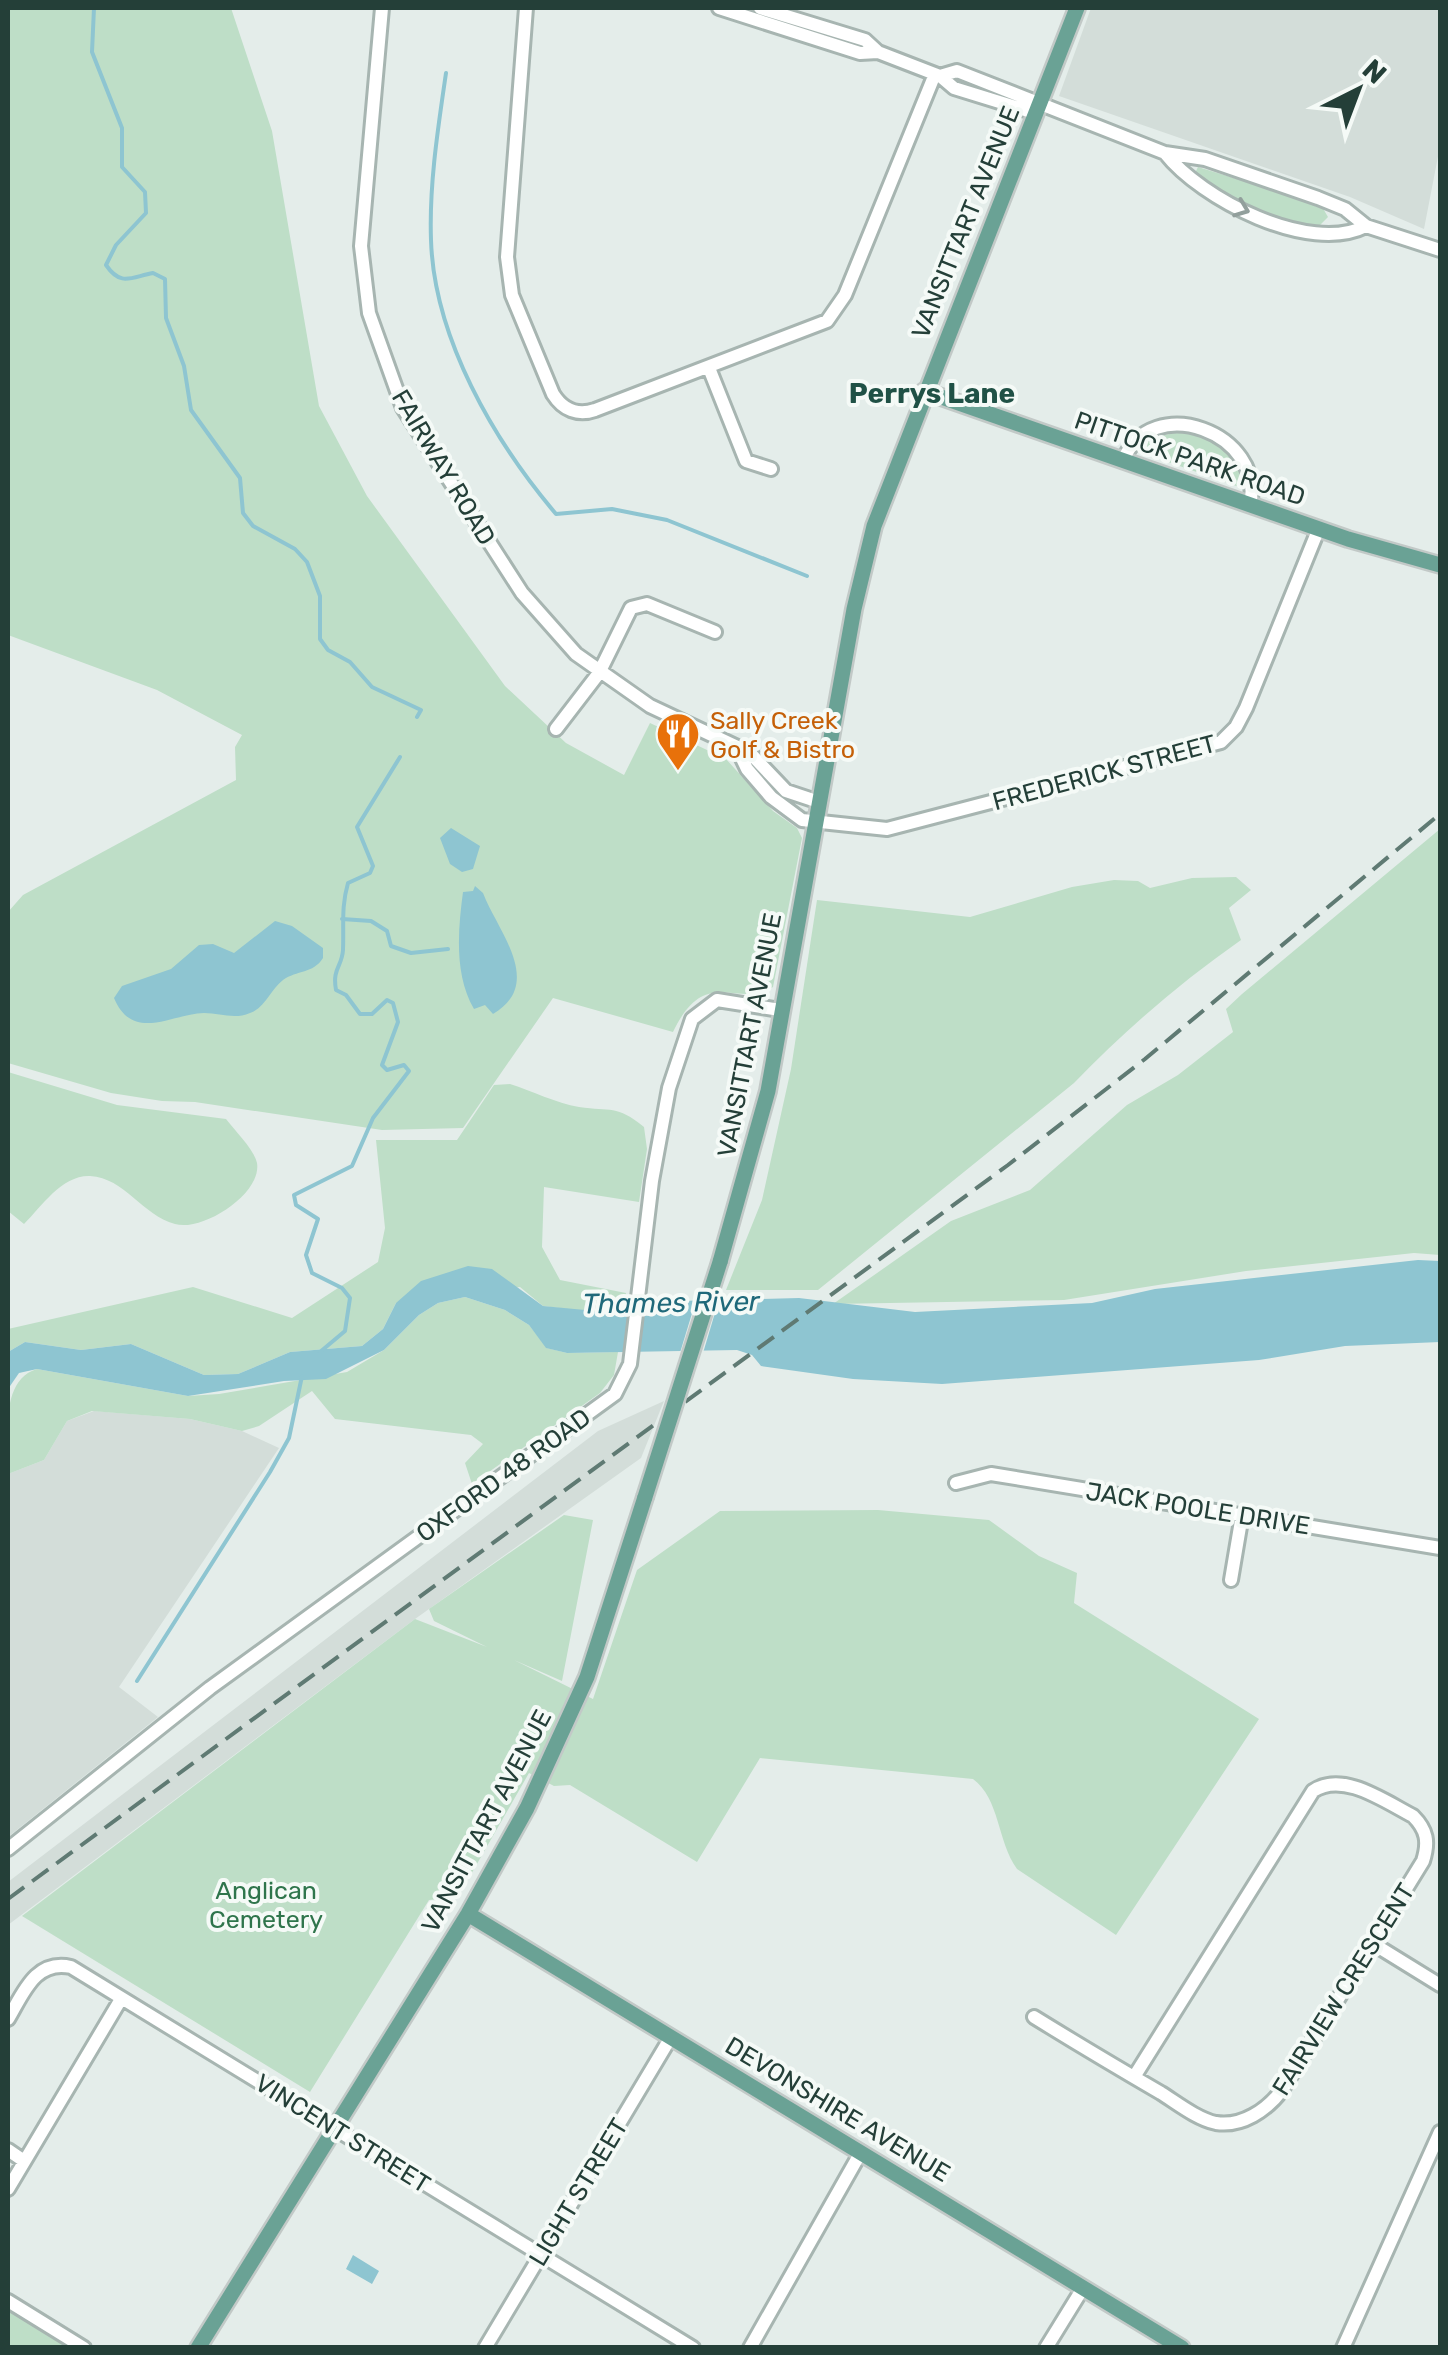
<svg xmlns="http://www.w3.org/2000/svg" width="1448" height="2355" font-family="Rubik,sans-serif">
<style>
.built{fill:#d3ddd9}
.green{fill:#bedec7}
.water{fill:#8ec5d1}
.pier{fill:#e4edea}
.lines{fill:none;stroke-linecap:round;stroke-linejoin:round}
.stream{stroke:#8ec5d1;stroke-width:4}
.minor-casing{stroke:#a7b5b1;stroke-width:18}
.major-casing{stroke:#c2c9c7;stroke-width:20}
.minor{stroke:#fff;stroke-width:12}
.major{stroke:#6aa295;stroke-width:15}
.rail{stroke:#5f7a73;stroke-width:4;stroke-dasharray:20 10;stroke-linecap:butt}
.major-bridge-casing{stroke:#c2c9c7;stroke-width:20;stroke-linecap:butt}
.major-bridge{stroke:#6aa295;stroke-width:15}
.oneway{stroke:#929f9c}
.labels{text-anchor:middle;stroke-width:8;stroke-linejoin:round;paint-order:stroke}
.street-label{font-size:25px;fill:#243f38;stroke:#f5faf7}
.food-label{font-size:25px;fill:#c56008;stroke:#f5faf7;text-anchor:start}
.park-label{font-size:25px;fill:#2f754c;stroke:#f5faf7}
.neighbourhood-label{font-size:28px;font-weight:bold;fill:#205146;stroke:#f5faf7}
.water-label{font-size:28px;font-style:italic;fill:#1f697a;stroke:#f5faf7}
</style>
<rect width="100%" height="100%" fill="#e4edea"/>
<path class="built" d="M1091 8H1440V146L1424 229 1350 197 1059 96Z
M664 1401 641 1458 415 1619 8 1925V1882L598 1431Z
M94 1411 190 1419 242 1431 279 1448 119 1687 158 1717 8 1837V1474L44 1460 67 1421Z"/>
<path class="green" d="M8 8H231L272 131 319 406 367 496 505 686 566 743 624 775 650 723 726 759 773 811 797 828 802 838 773 987C738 1010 706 963 673 1032L553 998 463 1128 382 1130 195 1102 162 1101 111 1093 8 1063V912L23 895 236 780 235 747 242 735 157 690 8 635Z
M1198 167 1321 205 1328 217 1319 226C1275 222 1230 201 1195 173Z
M1179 432C1210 435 1246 454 1245 489L1137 451 1150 438Z
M1440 829V1255L1414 1253 1246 1271 1064 1300 833 1304 951 1221 1030 1190 1127 1105 1178 1075 1233 1032 1226 1009 1242 994Z
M1236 877 1251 890 1229 908 1241 940C1181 982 1125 1030 1074 1083L818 1290H726L762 1200 791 1069 817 900 970 917 1072 887 1114 880 1138 881 1150 888 1192 878Z
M8 1072 117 1105 226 1119C235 1131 254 1149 257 1163 262 1194 202 1232 175 1224 142 1215 125 1178 90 1176 62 1175 42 1206 24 1224L8 1211Z
M510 1084C532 1091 556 1103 579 1107 611 1112 616 1104 644 1127L647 1149 639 1202 544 1187 542 1247 560 1280 626 1293 622 1316 543 1306 520 1287 396 1303 383 1329 362 1346 290 1352 238 1374 204 1375 131 1344 81 1350 25 1342 8 1352V1329L193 1287 292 1318 378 1262 385 1228 376 1140H457L494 1085Z
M465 1297 505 1310 529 1325 547 1348 567 1353 618 1352 614 1375 600 1393 472 1484 465 1463 483 1444 471 1435 335 1419 312 1391 259 1426 242 1431 190 1419 92 1411 67 1421 44 1460 8 1474C8 1436 0 1380 37 1369L188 1396 219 1394 347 1372 384 1350 419 1315 438 1303Z
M878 1510 989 1520 1039 1556 1077 1573 1074 1603 1259 1719 1116 1935 1017 1869C997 1841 1000 1799 973 1779L760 1758 697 1862 570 1785 554 1786 529 1773 458 1897 429 1900 310 2092 22 1916 415 1619 487 1647 434 1621 429 1609 564 1515 593 1520 562 1681 514 1660 593 1699 637 1570 720 1511Z
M8 2309 72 2347H8Z"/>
<path class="water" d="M451 828 480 846 473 869 462 872 450 864 440 838Z
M475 886 483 893C498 932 545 983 493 1014L485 1005 474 1009C454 975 458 930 463 892L473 891Z
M275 921 292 926 323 948V958C313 974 297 970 283 980 270 990 266 1007 250 1013 234 1020 220 1013 204 1013 171 1014 133 1043 114 998L122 986 171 969 199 945 213 944 234 953Z
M1418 1260 1440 1261V1342L1345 1346 1259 1360 942 1384 853 1379 761 1366 752 1355 737 1350 567 1353 546 1348 529 1325 505 1310 465 1297 438 1303 419 1315 384 1350 326 1379 284 1381 188 1396 37 1369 19 1373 8 1389V1352L25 1342 81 1350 131 1344 204 1375 238 1374 290 1352 362 1346 383 1329 396 1303 421 1281 468 1266 492 1269 543 1306 648 1316 678 1301 799 1298 915 1312 1092 1303 1155 1289Z
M353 2255 379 2271 372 2284 346 2269Z"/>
<path class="pier" d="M720 1296 703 1353 679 1356 697 1297Z"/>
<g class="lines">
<path class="stream" d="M94 8 92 52 122 128V167L145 192 146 213 116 245 106 265C121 287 131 277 153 273L165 279 166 318 184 366 191 410 240 478 243 513 253 526 295 549 307 562 320 596V639L328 650 350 662 372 687 421 710 417 717
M446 73C438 128 429 185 431 240 434 338 494 441 556 514L612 509 667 520 807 576
M342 919 371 921 387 931 391 946 411 953 448 949
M320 1352 345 1331 350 1298 342 1288 312 1273 306 1255 318 1219 296 1205 294 1195 352 1166 373 1118 409 1071 404 1065 387 1070 382 1065 398 1022 393 1003 387 1000 372 1014H360L346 995 336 990C332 968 342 967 343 950 344 925 341 907 348 883L370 873 373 866 357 827 400 757
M137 1681 270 1472 289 1438 302 1376"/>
<g class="minor-casing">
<path id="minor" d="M382 8 361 246 369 313 403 408 522 593 576 654 650 706 750 753 786 791 819 802
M526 8 507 257 512 295 553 394C563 410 578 416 595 410L827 321 845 295 935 74
M719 8 860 53 878 52
M760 8 865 40 878 52 940 76 954 88 1035 113
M940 76 957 71 1165 153 1205 159 1318 198 1345 209 1366 226 1440 250
M1165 153C1201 199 1309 255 1366 226
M709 368 746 461 771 469
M1123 461C1151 390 1266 433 1250 505
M556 729 599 673 631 608 647 604 715 632
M738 750 747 769 771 797 802 820 887 829 1221 742 1236 727 1246 708 1319 528
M956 1483 991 1474 1440 1548
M1231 1580 1242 1515
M8 1849 210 1688 615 1394 630 1364 652 1181 669 1088 692 1019 717 1000 780 1010
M1372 1943 1440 1985
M1034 2017C1076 2043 1118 2068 1161 2093 1177 2103 1197 2119 1216 2123 1242 2127 1267 2110 1282 2090L1423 1861C1429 1842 1427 1830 1413 1816 1384 1801 1343 1771 1313 1791L1134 2077
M8 2019C23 1994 35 1959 71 1967L693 2348
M8 2150 24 2161
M8 2189 121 1999
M8 2301 84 2348
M485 2348 671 2037
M750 2348 861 2152
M1046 2348 1083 2288
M1343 2348 1440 2132"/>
</g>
<g class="major-casing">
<path id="major" d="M924 391 1348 539 1440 565
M720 1262 768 1091 854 609 874 526 1077 8
M468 1914 1182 2348
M198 2348 468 1914 527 1808 587 1677 645 1497"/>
</g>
<use href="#minor" class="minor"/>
<use href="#major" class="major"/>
<path class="rail" d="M8 1899 1008 1165 1145 1059 1440 814"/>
<g class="major-bridge-casing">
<path id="major-bridge" d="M645 1497 720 1262"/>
</g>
<use href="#major-bridge" class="major-bridge"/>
</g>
<defs><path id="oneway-chevron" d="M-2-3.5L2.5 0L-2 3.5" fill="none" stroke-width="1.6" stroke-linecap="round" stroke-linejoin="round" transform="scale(2.5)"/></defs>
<use class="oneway" href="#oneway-chevron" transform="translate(1242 209) rotate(21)"/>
<defs>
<g id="restaurant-pin" transform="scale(2.25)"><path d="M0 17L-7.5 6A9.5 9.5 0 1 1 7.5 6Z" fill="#e8710a" stroke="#f5faf7"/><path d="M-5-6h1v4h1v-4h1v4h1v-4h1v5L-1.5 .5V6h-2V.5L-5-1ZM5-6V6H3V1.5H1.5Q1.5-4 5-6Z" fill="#fff"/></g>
</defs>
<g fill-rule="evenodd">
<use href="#restaurant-pin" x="678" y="734"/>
</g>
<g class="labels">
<g class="street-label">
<text transform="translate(965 222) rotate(-68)" y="9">VANSITTART AVENUE</text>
<text transform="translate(1190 458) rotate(19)" y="9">PITTOCK PARK ROAD</text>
<text transform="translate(444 467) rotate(59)" y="9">FAIRWAY ROAD</text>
<text transform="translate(1104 772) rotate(-15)" y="9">FREDERICK STREET</text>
<text transform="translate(749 1035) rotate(-79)" y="9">VANSITTART AVENUE</text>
<text transform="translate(503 1475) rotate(-36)" y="9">OXFORD 48 ROAD</text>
<text transform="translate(1198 1508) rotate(9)" y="9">JACK POOLE DRIVE</text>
<text transform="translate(486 1821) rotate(-62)" y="9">VANSITTART AVENUE</text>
<text transform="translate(1343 1989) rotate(-58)" y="9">FAIRVIEW CRESCENT</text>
<text transform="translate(838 2109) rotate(31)" y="9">DEVONSHIRE AVENUE</text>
<text transform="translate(343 2133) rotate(32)" y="9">VINCENT STREET</text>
<text transform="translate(578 2192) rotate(-59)" y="9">LIGHT STREET</text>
</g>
<g class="food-label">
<text x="710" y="729">Sally Creek<tspan x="710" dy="29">Golf &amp; Bistro</tspan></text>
</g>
<g class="park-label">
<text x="266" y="1899">Anglican<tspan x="266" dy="29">Cemetery</tspan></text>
</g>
<g class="neighbourhood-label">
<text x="932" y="403">Perrys Lane</text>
</g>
<g class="water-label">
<text transform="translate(671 1302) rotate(-1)" y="10">Thames River</text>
</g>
</g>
<rect width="1448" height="2355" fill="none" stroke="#243f38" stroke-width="20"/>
<g transform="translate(1358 90) rotate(42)" stroke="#f5faf7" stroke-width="8" paint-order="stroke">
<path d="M0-8L18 38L0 25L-18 38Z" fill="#243f38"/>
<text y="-15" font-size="28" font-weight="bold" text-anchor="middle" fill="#243f38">N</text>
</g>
</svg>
